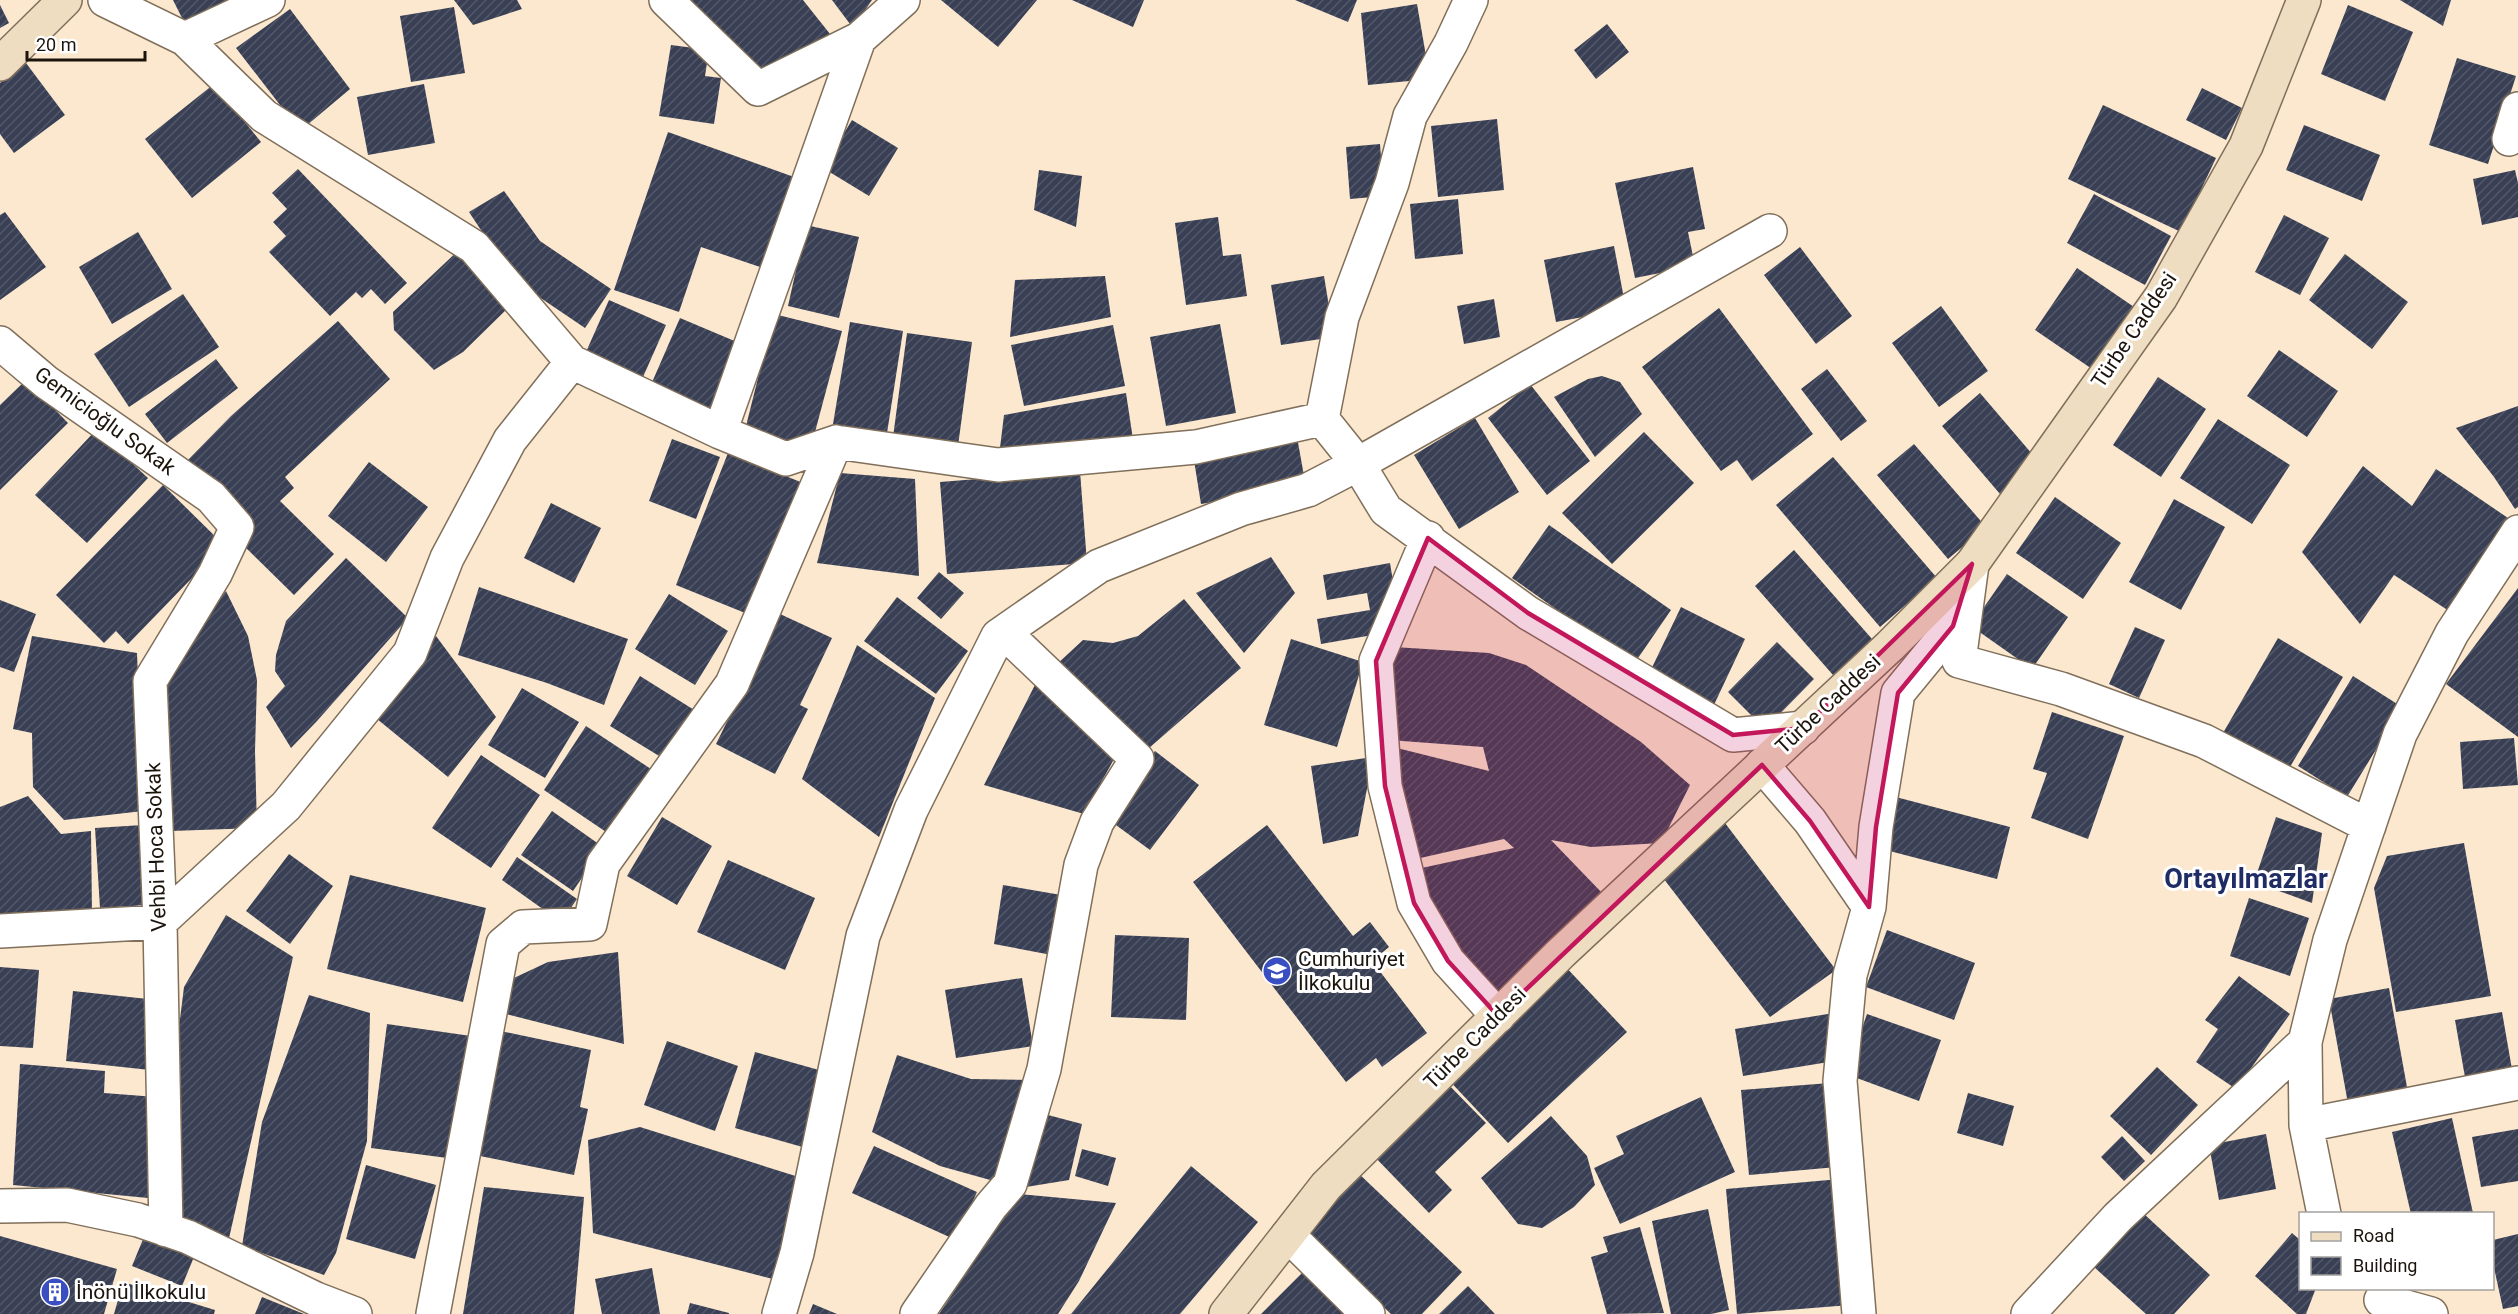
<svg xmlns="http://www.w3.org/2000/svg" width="2518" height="1314" font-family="Roboto,sans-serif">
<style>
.building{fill:url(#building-hatch)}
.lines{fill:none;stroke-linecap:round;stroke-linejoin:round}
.street-casing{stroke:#806f5a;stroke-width:36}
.secondary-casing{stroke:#806f5a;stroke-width:36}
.street{stroke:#fff;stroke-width:33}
.secondary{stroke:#efddc2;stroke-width:33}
.marked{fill:#c2185b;fill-opacity:0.2;stroke:#c2185b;stroke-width:4.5;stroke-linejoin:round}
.labels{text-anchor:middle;stroke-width:6;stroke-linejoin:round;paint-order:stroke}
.street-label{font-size:21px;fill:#1b140c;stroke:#fff}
.poi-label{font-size:21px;fill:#1b140c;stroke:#fff;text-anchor:start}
.district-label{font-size:27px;font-weight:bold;fill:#202d65;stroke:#fff}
</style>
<defs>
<pattern id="building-hatch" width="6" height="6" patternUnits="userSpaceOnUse" patternTransform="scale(1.5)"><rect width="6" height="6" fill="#394055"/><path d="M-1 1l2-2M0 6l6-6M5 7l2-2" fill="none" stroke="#535868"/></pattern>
</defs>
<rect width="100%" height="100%" fill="#fbe8cf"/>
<path class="building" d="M173 0H238L186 26Z
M454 0H517L522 9 473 25Z
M679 0H803L830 34 755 80Z
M832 0H872L853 28Z
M941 0H1037L998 47Z
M1072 0H1144L1133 27Z
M1295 0H1357L1348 22Z
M2400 0H2451L2443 26Z
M1417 4 1426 56 1409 81 1368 85 1361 13Z
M0 5 9 23 0 28Z
M2348 5 2413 32 2385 101 2321 74Z
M454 7 465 73 411 82 400 16Z
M290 9 350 89 300 131 236 48Z
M1607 24 1629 52 1596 79 1574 50Z
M671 45 709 50 705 76 721 78 714 124 659 116Z
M2457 58 2516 76 2488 164 2429 145Z
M26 63 65 115 14 153 0 134V83Z
M214 84 261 142 192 198 145 139Z
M424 84 435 143 368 155 357 97Z
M2202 88 2242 108 2226 140 2186 120Z
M2103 105 2216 158 2181 232 2068 179Z
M1497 119 1504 190 1438 197 1431 126Z
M852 120 898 148 869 196 823 168Z
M2304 125 2380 155 2362 201 2286 170Z
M668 132 794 177 763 268 701 247 679 312 614 290Z
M1380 144 1384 196 1350 199 1346 147Z
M1693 167 1705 229 1688 232 1695 266 1635 278 1615 183Z
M298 169 407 283 385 304 371 289 362 298 356 292 330 316 269 252 286 236 273 222 287 209 272 193Z
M1039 170 1082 176 1076 227 1034 210Z
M2515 170 2518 183V217L2482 225 2473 179Z
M504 191 540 241 611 289 585 328 514 280 469 212Z
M2094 194 2171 236 2145 285 2067 243Z
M1458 199 1463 254 1415 259 1410 204Z
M5 212 46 267 0 300V215Z
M2284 215 2329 238 2300 295 2255 272Z
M1218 217 1223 256 1241 254 1247 296 1186 305 1175 223Z
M806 225 859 237 839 318 788 306Z
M138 232 172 289 112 324 79 267Z
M1614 246 1626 309 1556 322 1544 260Z
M462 247 514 302 463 352 434 370 394 330 393 312Z
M1800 247 1852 316 1816 344 1764 275Z
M2345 254 2408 302 2372 349 2309 300Z
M2077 268 2137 309 2095 371 2035 330Z
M1105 276 1111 317 1010 337 1015 280Z
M1324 276 1334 337 1281 345 1271 285Z
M183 294 219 347 129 407 94 354Z
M1494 299 1500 337 1464 344 1457 306Z
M609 300 666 325 643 377 586 352Z
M1941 306 1988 371 1939 407 1892 343Z
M1719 308 1813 434 1752 481 1737 460 1721 471 1642 367Z
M774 314 842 331 811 447 745 430Z
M680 318 744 345 715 414 650 387Z
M338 321 390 379 285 477 294 488 280 501 334 554 294 595 240 542 185 463 231 416Z
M850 322 903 331 887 433 833 424Z
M1220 324 1236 413 1166 426 1150 337Z
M1113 325 1125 386 1024 406 1011 345Z
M907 333 972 342 958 446 893 437Z
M2279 350 2338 391 2307 437 2247 396Z
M216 359 238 388 167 443 145 414Z
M1827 369 1867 421 1841 441 1801 389Z
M1602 376 1620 382 1642 414 1595 457 1554 397 1588 379Z
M2158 377 2206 409 2161 477 2113 445Z
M26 380 68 423 0 490V405Z
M1530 384 1590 461 1547 495 1488 418Z
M1126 393 1134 446 999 456 1004 415Z
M1980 393 2038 461 2000 494 1942 426Z
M2518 406V507L2515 509 2494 477 2456 428Z
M1475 418 1519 492 1459 529 1414 455Z
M2218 419 2290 465 2252 524 2180 478Z
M96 430 148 478 87 543 35 495Z
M1644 432 1694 483 1612 564 1562 513Z
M1297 437 1306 487 1201 504 1193 454Z
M672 439 720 457 696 519 649 501Z
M1914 444 1986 527 1948 559 1877 475Z
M728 453 808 485 755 617 676 585Z
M1833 457 1937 578 1880 627 1776 505Z
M369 462 428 507 386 562 328 516Z
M2363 466 2412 506 2436 469 2508 518 2449 611 2394 575 2360 624 2302 552Z
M1080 471 1087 563 947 574 940 482Z
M840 473 915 479 919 576 817 563Z
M163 485 224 545 128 644 116 631 104 643 56 595Z
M2055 497 2121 543 2083 599 2016 553Z
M2174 499 2225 527 2181 610 2129 582Z
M551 503 601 528 574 583 524 558Z
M1549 525 1671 610 1634 664 1512 578Z
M1794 550 1872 639 1833 675 1755 586Z
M1271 557 1295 593 1244 653 1196 593Z
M346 558 408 618 317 721 291 748 266 707 285 686 275 671 276 655 286 621Z
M1390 563 1397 606 1379 608 1384 633 1321 644 1317 619 1370 610 1367 593 1327 600 1323 575Z
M939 572 964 593 941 619 917 598Z
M2007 574 2068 617 2032 669 1971 626Z
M479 587 628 639 604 705 547 683 458 655Z
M2518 588V737L2446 684Z
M226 591 248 636 257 680 255 751 257 828 171 831 157 682 177 648Z
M669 594 728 631 695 685 635 649Z
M897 597 968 651 936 694 864 641Z
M1184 599 1241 668 1141 755 1055 666 1083 640 1113 643 1138 636Z
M0 600 36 614 14 672 0 667Z
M1681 607 1745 639 1712 709 1647 678Z
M780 614 832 638 800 705 808 709 775 774 716 744Z
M2135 627 2165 640 2139 698 2109 684Z
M32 636 137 653 143 811 64 820 33 787 32 733 13 729Z
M436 636 496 717 448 777 371 714Z
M2278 638 2343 677 2287 772 2223 733Z
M1291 639 1363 662 1337 747 1264 725Z
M1777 642 1814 679 1765 729 1728 692Z
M857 645 935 698 879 837 802 779Z
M1394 647 1489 653 1526 665 1641 742 1690 785 1661 843 1591 847 1551 840 1604 895 1498 998 1458 954 1435 917 1417 869 1514 848 1504 839 1416 859 1389 746 1489 771 1483 747 1389 740Z
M640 676 699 713 669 762 610 726Z
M2353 676 2402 707 2347 797 2298 766Z
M1037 681 1120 748 1084 814 984 785Z
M522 688 579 722 545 778 488 745Z
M2052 712 2124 736 2088 839 2031 818 2047 773 2033 769Z
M586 726 657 773 615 838 544 790Z
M2514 738 2518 785 2463 789 2460 742Z
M1155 751 1199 785 1150 850 1105 817Z
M481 755 540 795 491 868 432 828Z
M1373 757 1358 836 1323 844 1311 766Z
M28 796 61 834 91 831 92 914 0 920V807Z
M1892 796 2010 827 1997 879 1878 848Z
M552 811 603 847 573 891 521 855Z
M662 817 712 846 677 905 627 876Z
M2276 817 2322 833 2312 903 2254 882Z
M1725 823 1836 970 1770 1017 1660 874Z
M143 825 147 905 100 908 95 828Z
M1267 825 1353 936 1370 922 1389 947 1372 961 1427 1033 1382 1067 1376 1058 1346 1082 1193 882Z
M2464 843 2491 996 2396 1012 2374 888 2387 856Z
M289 854 333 886 290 944 246 911Z
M517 857 577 899 561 922 502 880Z
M728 860 815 898 785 970 697 932Z
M350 875 486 908 463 1002 327 969Z
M1003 885 1067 896 1057 956 994 944Z
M2249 898 2309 918 2290 976 2230 956Z
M226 915 293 957 227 1247 176 1228 173 1075 184 987Z
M1887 930 1975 963 1954 1020 1866 987Z
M1115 935 1189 938 1186 1020 1111 1017Z
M618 952 624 1044 502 1013 503 983 548 962Z
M1562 963 1627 1032 1508 1143 1444 1075Z
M0 967 39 970 33 1048 0 1046Z
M2239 976 2290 1014 2236 1089 2196 1062 2218 1029 2205 1020Z
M1022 978 1033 1046 956 1058 945 990Z
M2389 988 2409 1098 2349 1109 2329 999Z
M73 991 157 1000 150 1070 66 1061Z
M309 995 370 1013 367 1141 336 1253 324 1275 242 1246 262 1122Z
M2502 1012 2513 1075 2466 1083 2455 1020Z
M1834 1013 1841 1060 1743 1076 1735 1029Z
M1867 1014 1941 1040 1919 1101 1846 1074Z
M387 1024 471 1036 455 1159 371 1148Z
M496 1030 591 1050 580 1107 588 1109 574 1175 470 1154Z
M667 1041 738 1066 715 1131 644 1105Z
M755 1052 826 1072 806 1148 735 1128Z
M897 1055 971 1079 1034 1080 1001 1183 940 1166 872 1132Z
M20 1064 105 1071 104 1093 156 1097 148 1198 13 1185Z
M2157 1067 2198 1105 2151 1155 2110 1116Z
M1444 1080 1486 1123 1435 1172 1452 1190 1429 1213 1370 1152Z
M1830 1083 1837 1167 1749 1175 1741 1090Z
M1968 1093 2014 1106 2003 1146 1957 1133Z
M1701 1097 1735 1172 1620 1224 1594 1168 1624 1154 1616 1136Z
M1048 1115 1082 1124 1069 1180 1026 1187Z
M1551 1116 1587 1156 1595 1185 1574 1207 1542 1228 1518 1224 1481 1178Z
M2452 1118 2473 1213 2411 1214 2392 1132Z
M640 1127 805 1179 777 1280 593 1233 588 1140Z
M2518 1129V1181L2481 1187 2472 1137Z
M2266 1134 2276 1189 2219 1200 2209 1145Z
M2122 1136 2145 1161 2124 1181 2101 1157Z
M874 1146 977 1192 956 1240 852 1193Z
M1082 1149 1116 1158 1108 1186 1075 1176Z
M366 1165 436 1185 415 1259 346 1239Z
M1191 1166 1258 1222 1180 1314H1071Z
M1355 1170 1462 1272 1422 1314H1391L1301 1228Z
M1840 1179 1850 1305 1737 1314 1726 1189Z
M484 1187 584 1197 574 1314H463Z
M1019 1194 1116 1203 1079 1281 1058 1314H939Z
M1708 1209 1729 1310 1711 1314H1671L1652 1221Z
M2143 1213 2210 1275 2174 1314H2146L2094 1267Z
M1640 1227 1664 1313 1607 1314 1591 1257 1608 1252 1603 1237Z
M146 1232 196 1252 182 1286 132 1266Z
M2292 1233 2300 1240V1288H2316L2306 1314H2297L2255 1276Z
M2518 1234V1306L2503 1309 2493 1263V1240Z
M0 1236 117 1269 104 1314H0Z
M1308 1267 1355 1314H1261Z
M652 1268 660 1314H602L595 1279Z
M123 1282 215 1310 214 1314H114Z
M1468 1286 1495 1314H1439Z
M262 1297 304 1314H255Z
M690 1303 729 1313V1314H687Z
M813 1304 837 1314H809Z"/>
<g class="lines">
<g class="street-casing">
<path id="street" d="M105 0 185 39 264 116 474 247 572 362 720 432 786 459 836 442 998 465 1196 447 1322 419
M666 0 758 89 859 39 903 0
M185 39 268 0
M2509 139 2518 109
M1770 231 1358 464 1386 510 1528 613 1733 735 1803 728
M0 343 46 382 211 497 237 527 215 574 150 681 160 922 166 1230
M1322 419 1342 317 1392 183 1410 116 1451 43 1471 0
M720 432 859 39
M1428 538 1376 661 1385 786 1414 903 1448 961 1498 1016
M1972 564 1959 661 2061 689 2204 741 2369 826
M1762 765 1810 821 1869 907 1850 975 1840 1081 1859 1314
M1869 907 1876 827 1898 693 1953 626 1960 604
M0 931 160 922 286 806 410 653 447 558 510 440 572 362
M2306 1125 2518 1083
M0 1206 67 1205 138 1220 188 1237 316 1299 355 1314
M2324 1214 2306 1125 2305 1042 2330 940 2400 734 2452 633 2518 532
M1288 1235 1368 1314
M2381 1300 2431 1314
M433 1314 503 944 523 927 590 924 603 864 732 684 836 442
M779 1314 797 1253 863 936 911 810 998 636 1099 566 1241 509 1308 490 1358 464 1322 419
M917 1314 991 1206 1010 1184 1044 1069 1081 865 1097 822 1137 759 1004 632
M2028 1314 2118 1217 2305 1042"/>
</g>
<g class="secondary-casing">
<path id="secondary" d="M0 64 65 0
M1226 1314 1326 1186 1561 953 1890 646 1972 564 2161 297 2246 146 2304 0"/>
</g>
<use href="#street" class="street"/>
<use href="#secondary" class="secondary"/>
</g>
<path class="marked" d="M1428 538 1528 613 1733 735 1803 728 1972 564 1953 626 1898 693 1876 827 1869 907 1810 821 1762 765 1498 1016 1448 961 1414 903 1385 786 1376 661Z"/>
<defs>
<g id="school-disc" transform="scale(1.5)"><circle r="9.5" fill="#394fc1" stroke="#fff"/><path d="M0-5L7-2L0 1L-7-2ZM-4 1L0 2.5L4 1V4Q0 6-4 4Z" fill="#fff"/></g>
<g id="building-disc" transform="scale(1.5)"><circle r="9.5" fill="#394fc1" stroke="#fff"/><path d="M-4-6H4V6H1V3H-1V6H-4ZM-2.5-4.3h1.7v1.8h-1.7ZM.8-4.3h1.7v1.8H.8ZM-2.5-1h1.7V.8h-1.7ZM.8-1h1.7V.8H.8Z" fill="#fff"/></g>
</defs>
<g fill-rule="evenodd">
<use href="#school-disc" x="1277" y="971"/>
<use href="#building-disc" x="55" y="1292"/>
</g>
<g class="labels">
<g class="street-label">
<text transform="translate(2134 330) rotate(-56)" y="7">Türbe Caddesi</text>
<text transform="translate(105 421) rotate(36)" y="7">Gemicioğlu Sokak</text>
<text transform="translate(1828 704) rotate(-43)" y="7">Türbe Caddesi</text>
<text transform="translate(156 847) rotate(-92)" y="7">Vehbi Hoca Sokak</text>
<text transform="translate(1475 1038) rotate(-45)" y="7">Türbe Caddesi</text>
</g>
<g class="poi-label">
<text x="1298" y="966">Cumhuriyet<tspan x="1298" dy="24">İlkokulu</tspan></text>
<text x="76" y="1299">İnönü İlkokulu</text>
</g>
<g class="district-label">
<text x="2246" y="888">Ortayılmazlar</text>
</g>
</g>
<rect x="2299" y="1212" width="195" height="78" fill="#ffffff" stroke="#a4a19e" stroke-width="1.5"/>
<rect x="2311" y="1232" width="30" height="9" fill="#efddc2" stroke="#a4a19e" stroke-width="1.5"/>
<text x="2353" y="1242" font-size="18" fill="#1b140c">Road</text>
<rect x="2311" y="1257" width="30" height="18" fill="url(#building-hatch)" stroke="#a4a19e" stroke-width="1.5"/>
<text x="2353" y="1272" font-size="18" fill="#1b140c">Building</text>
<path d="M27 51v9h118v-9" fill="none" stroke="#1b140c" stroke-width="3"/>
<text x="36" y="51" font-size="18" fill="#1b140c" stroke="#ffffff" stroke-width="4.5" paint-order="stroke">20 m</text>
</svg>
